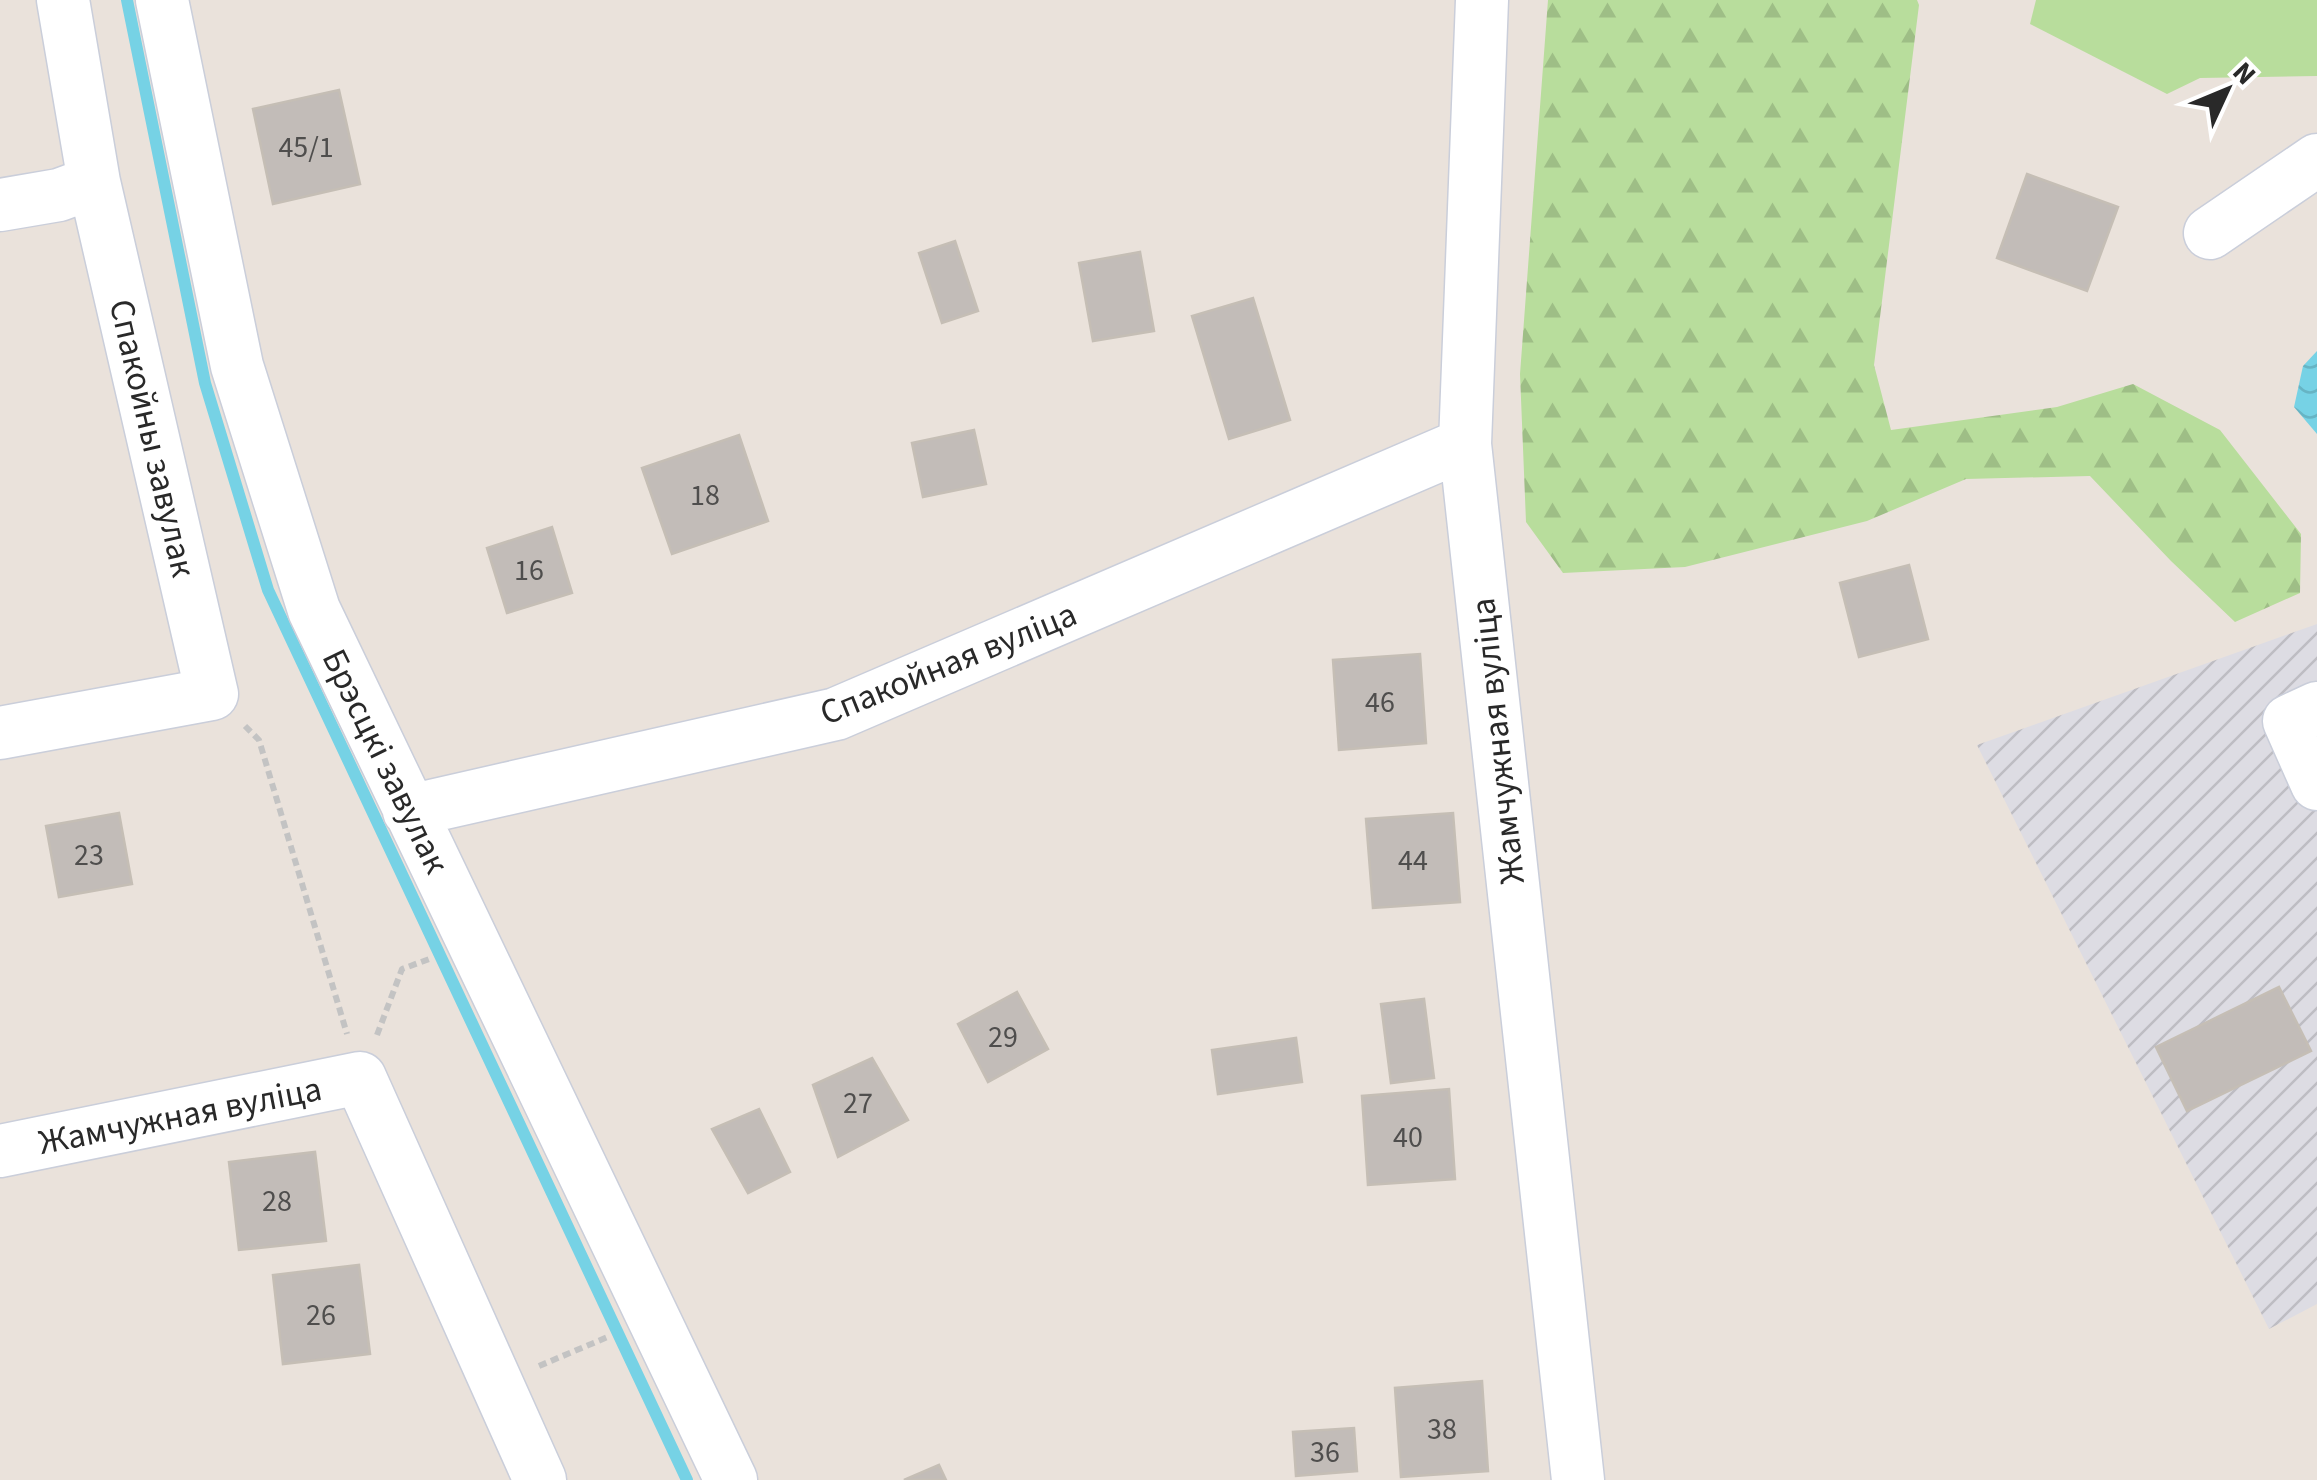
<svg xmlns="http://www.w3.org/2000/svg" width="2317" height="1480" font-family="'Source Sans 3',sans-serif">
<style>
.industrial{fill:url(#industrial-furrows)}
.grass{fill:#b8dd9c}
.forest{fill:url(#forest-firs)}
.water{fill:url(#water-waves)}
.lines{fill:none;stroke-linecap:round;stroke-linejoin:round}
.stream{stroke:#76d2e5;stroke-width:12}
.building{fill:#c2bcb8;stroke:#c5beb5;stroke-width:2.5}
.minor-casing{stroke:#caceda;stroke-width:55}
.path{stroke:#c3c3c3;stroke-width:6;stroke-dasharray:8 5;stroke-linecap:butt}
.minor{stroke:#fff;stroke-width:52}
.labels{text-anchor:middle;stroke-width:8;stroke-linejoin:round;paint-order:stroke}
.number-label{font-size:30px;fill:#4f4e4d}
.street-label{font-size:35px;fill:#292929;stroke:#fff}
</style>
<defs>
<pattern id="industrial-furrows" width="10" height="10" patternUnits="userSpaceOnUse" patternTransform="scale(2.5)"><rect width="10" height="10" fill="#dddce3"/><path d="M-1 1l2-2M0 10L10 0M9 11l2-2" fill="none" stroke="#bebdc3"/></pattern>
<pattern id="forest-firs" width="22" height="20" patternUnits="userSpaceOnUse" patternTransform="scale(2.5)"><rect width="22" height="20" fill="#b8dd9c"/><path d="M5 1l3.5 6h-7zM16 11l3.5 6h-7z" fill="#9ebe86"/></pattern>
<pattern id="water-waves" width="16" height="10" patternUnits="userSpaceOnUse" patternTransform="scale(2.5)"><rect width="16" height="10" fill="#76d2e5"/><path d="M0 5q4-4 8 0t8 0" fill="none" stroke="#66b4c4"/></pattern>
</defs>
<rect width="100%" height="100%" fill="#eae2db"/>
<path class="industrial" d="M2317 624V1304L2269 1329 1977 745Z"/>
<path class="grass" d="M2036 0H2317V76L2200 78 2167 94 2030 24Z"/>
<path class="forest" d="M1548 0H1917L1919 5 1874 365 1891 430 2057 407 2133 384 2220 430 2301 534 2300 593 2235 622 2171 561 2090 476 1966 479 1867 521 1685 567 1563 573 1526 522 1520 374Z"/>
<path class="water" d="M2317 351V434L2294 407 2303 366Z"/>
<g class="lines">
<path class="stream" d="M127 0 205 383 268 590 687 1480"/>
</g>
<path class="building" d="M339 90 360 184 273 204 253 109Z
M2027 174 2118 207 2087 291 1997 258Z
M955 241 978 311 942 323 919 253Z
M1140 252 1154 331 1093 341 1079 263Z
M1253 298 1290 420 1229 439 1192 316Z
M974 430 986 484 923 497 912 443Z
M739 435 768 521 672 554 642 468Z
M552 527 572 593 507 613 487 548Z
M1909 565 1928 639 1859 657 1840 583Z
M1420 654 1426 743 1339 750 1333 660Z
M119 813 132 884 59 897 46 826Z
M1453 813 1460 902 1373 908 1366 819Z
M2279 987 2311 1051 2187 1111 2156 1047Z
M1017 992 1048 1049 988 1082 958 1024Z
M1424 999 1434 1078 1391 1083 1381 1004Z
M1296 1038 1302 1082 1218 1094 1212 1050Z
M872 1058 908 1120 838 1157 813 1085Z
M1449 1089 1455 1179 1368 1185 1362 1096Z
M759 1109 790 1172 748 1193 712 1129Z
M315 1152 326 1241 239 1250 229 1162Z
M359 1265 370 1354 283 1364 273 1275Z
M1482 1381 1488 1471 1401 1477 1395 1388Z
M1354 1428 1357 1471 1296 1476 1293 1432Z
M939 1465 946 1480H904Z"/>
<g class="lines">
<g class="minor-casing">
<path id="minor" d="M162 0 237 366 314 610 731 1480
M1482 0 1465 444 1578 1480
M0 205 59 195 94 182
M2210 233 2317 160
M2317 708 2289 721 2317 784
M0 733 212 694 94 182 63 0
M409 811 836 714 1465 444
M0 1151 360 1078 540 1480"/>
</g>
<path class="path" d="M245 726 259 740 347 1034
M377 1035 402 969 432 958
M539 1366 610 1336"/>
<use href="#minor" class="minor"/>
</g>
<g class="labels">
<g class="number-label">
<text x="306" y="157">45/1</text>
<text x="705" y="505">18</text>
<text x="529" y="580">16</text>
<text x="1380" y="712">46</text>
<text x="89" y="865">23</text>
<text x="1413" y="870">44</text>
<text x="1003" y="1047">29</text>
<text x="858" y="1113">27</text>
<text x="1408" y="1147">40</text>
<text x="277" y="1211">28</text>
<text x="321" y="1325">26</text>
<text x="1442" y="1439">38</text>
<text x="1325" y="1462">36</text>
</g>
<g class="street-label">
<text transform="translate(153 438) rotate(77)" y="12">Спакойны завулак</text>
<text transform="translate(948 663) rotate(-22)" y="12">Спакойная вуліца</text>
<text transform="translate(1497 741) rotate(-96)" y="12">Жамчужная вуліца</text>
<text transform="translate(386 761) rotate(64)" y="12">Брэсцкі завулак</text>
<text transform="translate(180 1115) rotate(-11)" y="12">Жамчужная вуліца</text>
</g>
</g>
<g transform="translate(2227 90) rotate(46)" stroke="#ffffff" stroke-width="8" paint-order="stroke">
<path d="M0-8L18 38L0 25L-18 38Z" fill="#292929"/>
<text y="-15" font-size="28" font-weight="bold" text-anchor="middle" fill="#292929">N</text>
</g>
</svg>
